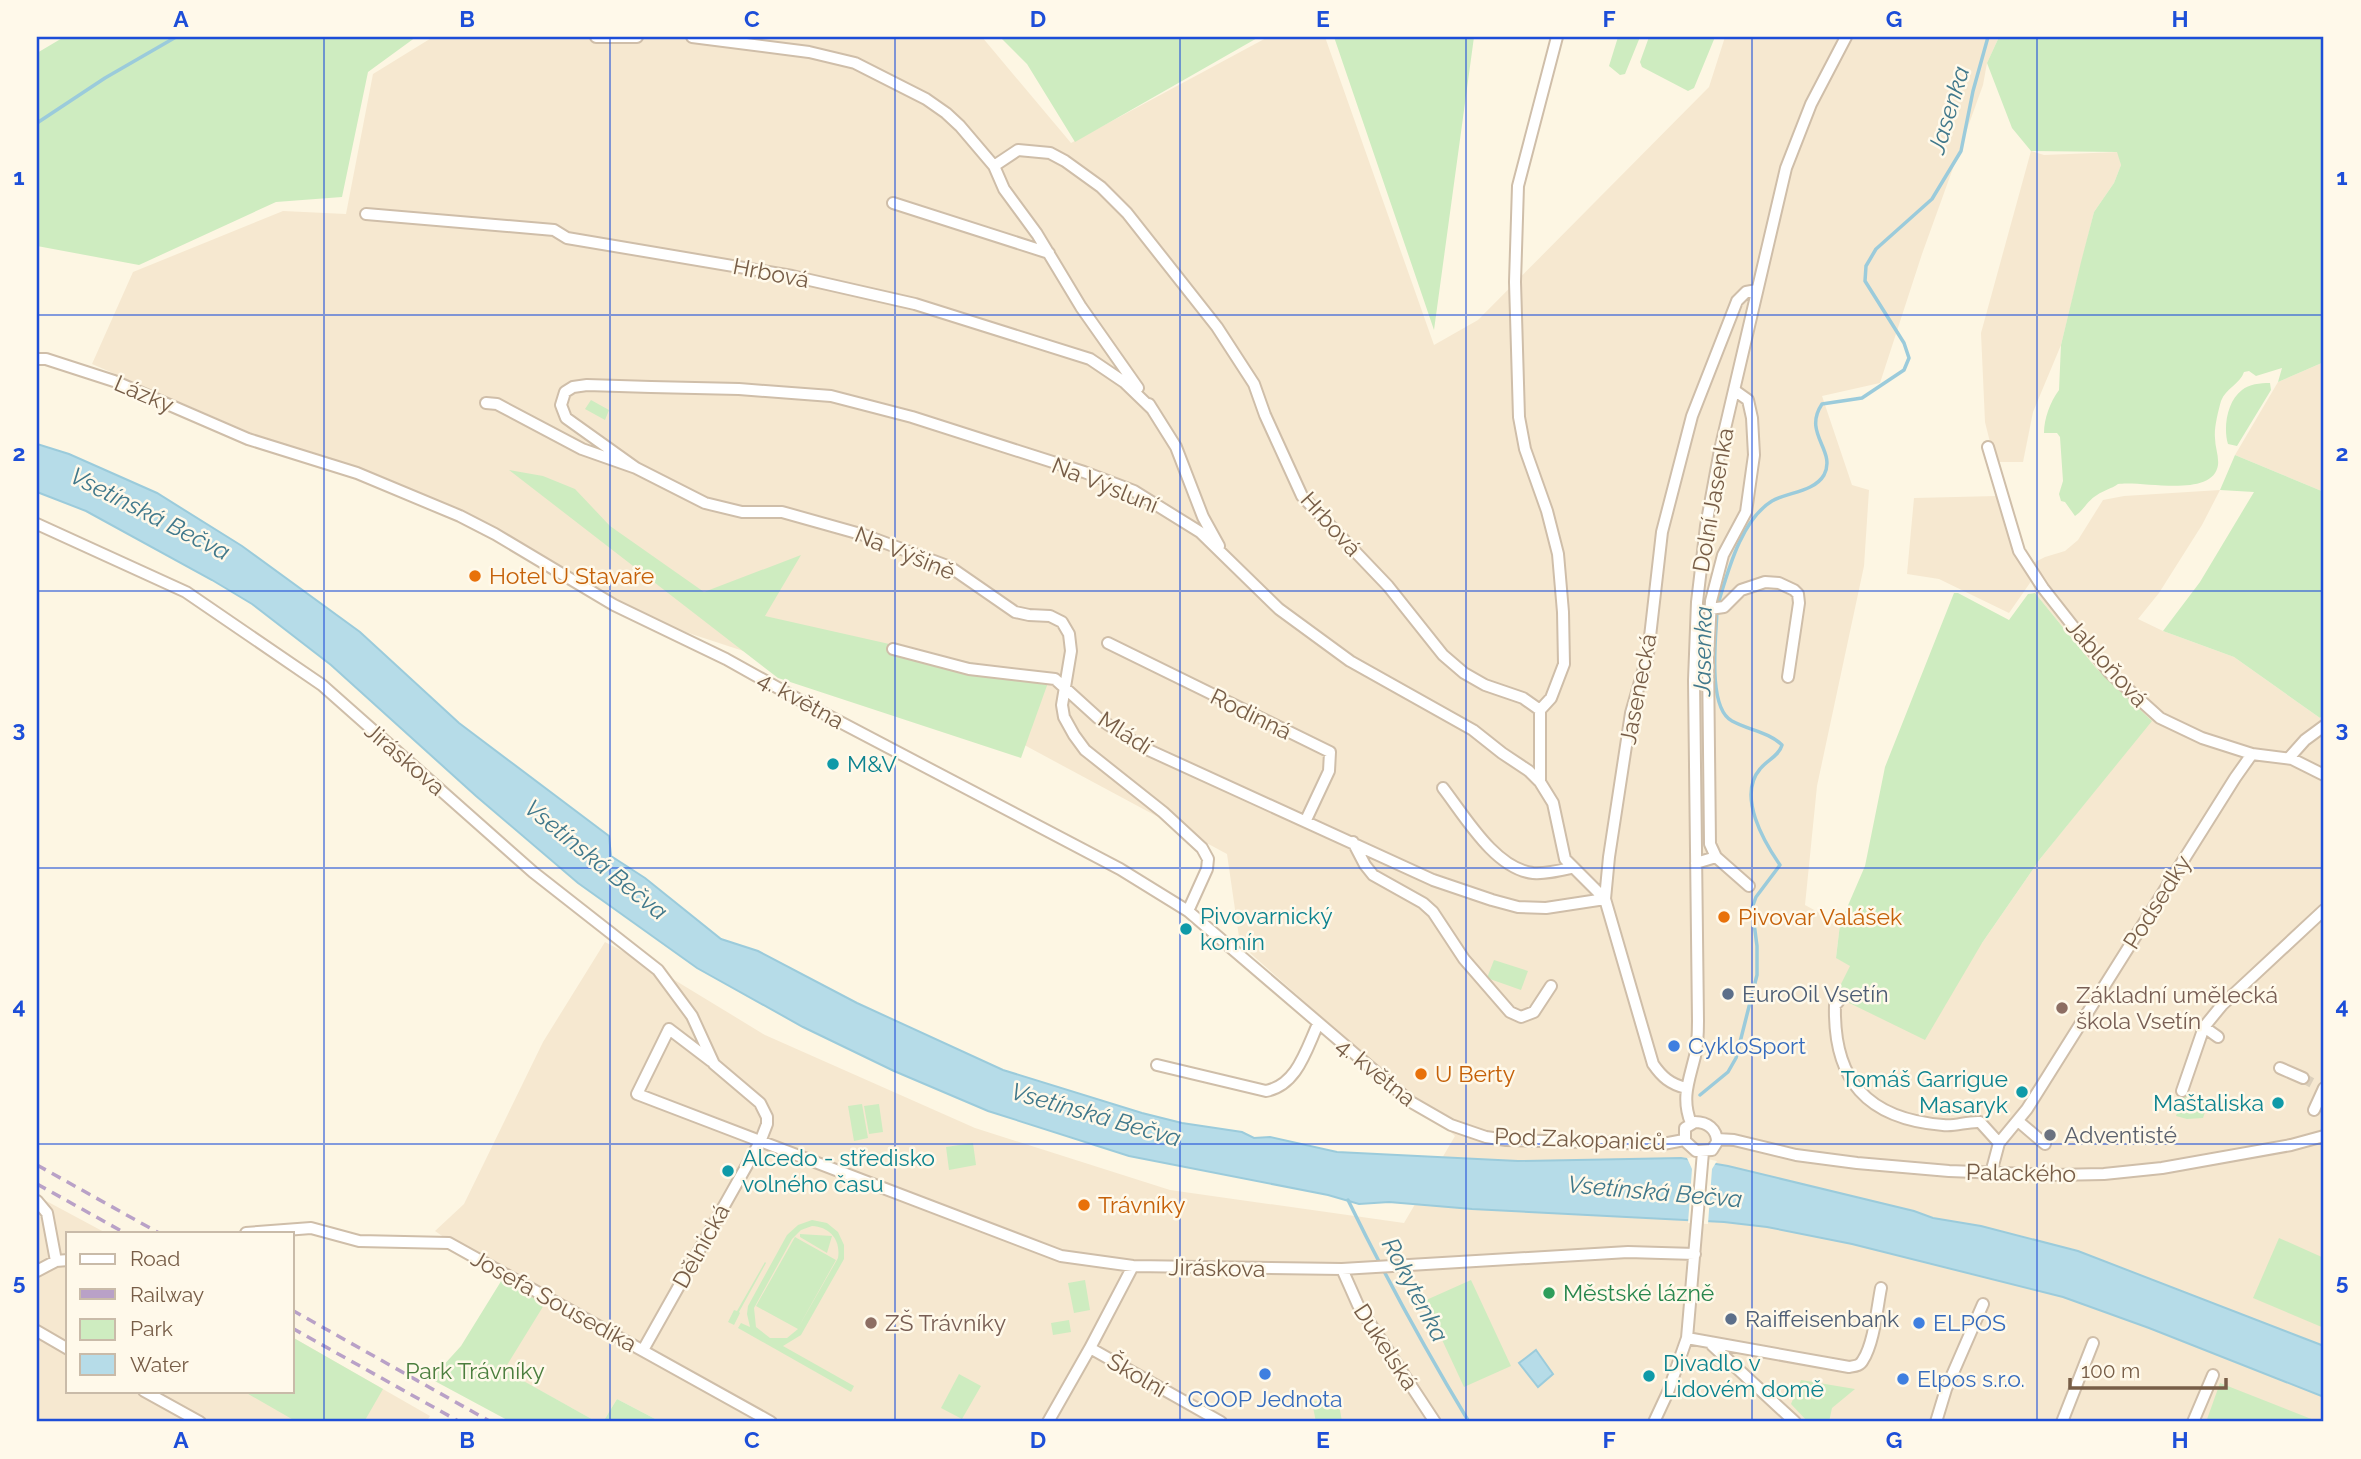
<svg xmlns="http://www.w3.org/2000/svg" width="2361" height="1459" font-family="Raleway,sans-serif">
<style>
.residential{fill:#f6e8d0}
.green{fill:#ceecc0;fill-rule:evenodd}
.water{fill:#b6dce8;stroke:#9bcbdb;stroke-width:2}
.pier{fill:#fdf6e3}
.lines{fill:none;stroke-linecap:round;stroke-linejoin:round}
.stream{stroke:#9bcbdb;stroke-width:3.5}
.minor-tunnel{stroke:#dcd0bc;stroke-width:10;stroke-dasharray:10 5;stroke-linecap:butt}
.minor-casing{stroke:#cfbea9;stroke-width:14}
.minor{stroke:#fff;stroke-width:10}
.rail{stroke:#b9a1c7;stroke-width:3.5;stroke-dasharray:10 7;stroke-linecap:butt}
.grid{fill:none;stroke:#1d4ed8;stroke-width:2;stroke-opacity:0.55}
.food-dot{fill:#e8710a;stroke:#fff9ea;stroke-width:2.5}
.culture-dot{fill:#0f9aa8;stroke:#fff9ea;stroke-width:2.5}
.service-dot{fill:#5c6f8a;stroke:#fff9ea;stroke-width:2.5}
.education-dot{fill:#8d6e63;stroke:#fff9ea;stroke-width:2.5}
.shop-dot{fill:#3f7fe0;stroke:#fff9ea;stroke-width:2.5}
.worship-dot{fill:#6b7280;stroke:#fff9ea;stroke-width:2.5}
.leisure-dot{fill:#2e9e5b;stroke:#fff9ea;stroke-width:2.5}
.labels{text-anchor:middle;stroke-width:5;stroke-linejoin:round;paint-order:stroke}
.street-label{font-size:23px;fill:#775d47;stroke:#fff9ea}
.food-label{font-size:23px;fill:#c56008;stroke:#fff9ea;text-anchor:start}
.culture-label{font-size:23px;fill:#0d838f;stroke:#fff9ea;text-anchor:start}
.service-label{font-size:23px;fill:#4e5e75;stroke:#fff9ea;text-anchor:start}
.education-label{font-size:23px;fill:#785e54;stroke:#fff9ea;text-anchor:start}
.shop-label{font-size:23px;fill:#366cbe;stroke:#fff9ea;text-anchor:start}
.worship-label{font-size:23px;fill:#5b616d;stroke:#fff9ea;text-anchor:start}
.leisure-label{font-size:23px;fill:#27864d;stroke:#fff9ea;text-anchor:start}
.park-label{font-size:23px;fill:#4b7e3e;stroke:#fff9ea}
.water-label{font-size:24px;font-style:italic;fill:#40788b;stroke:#fff9ea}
.neatline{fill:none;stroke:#1d4ed8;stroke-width:2.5}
.grid-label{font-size:23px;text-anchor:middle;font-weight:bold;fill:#1d4ed8}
</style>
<rect width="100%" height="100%" fill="#fdf6e3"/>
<path class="residential" d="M433 37H982L1071 143 1268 37H1325L1434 345 1478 320 1709 87 1725 37H1999L1987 63 1983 85 1922 254 1880 383 1822 396 1852 485 1869 490 1864 566 1817 786 1805 905 1840 924 1836 958 1982 943 2040 859 2151 721 2096 668 2035 593 2032 580 2009 613 1939 579 1907 574 1914 498 1997 496 2019 558 2025 567 2045 557 2065 551 2078 540 2103 500 2124 496 2220 490 2202 525 2159 593 2138 619 2163 631 2234 657 2320 718 2324 714V1422H661L617 1399 603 1422H597L503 1370V1278L435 1231 464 1204 543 1042 605 942 658 970 765 1035 975 1128 1170 1190 1404 1223 1455 1136 1240 944 1227 854 987 725 829 679 670 627 492 537 92 364 133 272 283 211 346 214 373 74Z
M2031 151 2044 155 2118 152 2121 165 2114 183 2094 212 2061 345 2033 412 2023 462H1995L1985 422 1981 333Z
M2324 362V492L2235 455 2278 382Z
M37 1196 106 1233H68V1391H292V1337L430 1416 426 1422H37Z"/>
<path class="green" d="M64 37H416L368 72 342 197 276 202 139 265 37 246V53Z
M1000 37H1259L1075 142 1027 64Z
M1334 37H1474L1434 330Z
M1618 37H1640L1625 74 1620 75 1609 66Z
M1649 37H1715L1694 88 1688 91 1642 67 1640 62Z
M1999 37H2324V362L2278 382 2282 368 2256 376 2249 371 2244 372C2240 384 2226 388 2221 401 2218 412 2214 428 2215 438 2215 447 2219 456 2218 465 2213 499 2141 480 2118 484 2111 489 2104 490 2097 495 2088 500 2083 511 2075 516L2065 502 2061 501 2059 494 2063 481 2060 437 2057 433H2044C2044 419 2050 402 2059 390L2061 345 2081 262 2094 212 2114 183 2121 165 2117 152 2031 151 2012 128 1987 63Z
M2270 383 2271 390 2237 446 2228 444C2223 428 2227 401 2242 390 2249 384 2260 383 2270 383Z
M591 400 609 410 605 420 585 409Z
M2235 455 2324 492V714L2320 718 2234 657 2163 631 2200 582 2254 492 2220 490Z
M509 470 543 476 575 489 610 526 704 592 801 555 765 616 1049 680 1021 758 778 678Z
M1954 593H1958L2009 620 2028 594 2035 593 2096 668 2152 721 2040 859 1982 943 1925 1040 1835 996 1850 966 1836 958 1840 924 1865 866 1885 767Z
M1494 960 1528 971 1521 990 1487 978Z
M2183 1095 2208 1103 2203 1118 2187 1119 2176 1116Z
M862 1104 868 1138 854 1141 848 1106Z
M879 1104 883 1132 869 1134 864 1106Z
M973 1143 976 1165 949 1170 946 1147Z
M812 1220 827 1223 838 1232 844 1245V1259L801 1335 783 1346 854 1386 851 1392 738 1328 741 1323 750 1327 747 1314 748 1306 787 1235 798 1225ZM812 1226C830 1227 841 1240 838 1258L798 1328 836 1260 795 1237 756 1306 798 1329 787 1338H770L756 1327 754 1308 792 1239 801 1230Z
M800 1234 832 1236 827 1253 800 1237Z
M2279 1238 2324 1258V1328L2253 1298Z
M765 1262 766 1263 739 1312 740 1313 734 1325 728 1322 734 1310 737 1311Z
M503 1278 544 1305 504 1370 597 1422H511L431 1379 461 1346Z
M1085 1280 1090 1310 1074 1313 1068 1283Z
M1471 1280 1511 1366 1464 1387 1424 1301Z
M1069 1320 1071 1332 1053 1335 1051 1323Z
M292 1337 383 1389 364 1422H297L243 1391H292Z
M959 1374 981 1386 962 1419 941 1408Z
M1801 1380 1855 1389 1832 1408 1829 1422H1808L1791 1404Z
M2220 1383 2319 1422H2206Z
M1338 1398 1342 1422H1316L1312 1402Z
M617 1399 661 1422H603Z"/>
<path class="water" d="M37 444 69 454 157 493 242 546 360 632 459 723 609 836 611 856 645 878 721 939 758 951 857 1003 1003 1070 1142 1113 1182 1123 1242 1132 1254 1138 1270 1137 1337 1152 1518 1161 1681 1158 1728 1166 1914 1211 1933 1218 1981 1226 2078 1251 2324 1346V1397L2149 1328 2063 1297 1852 1244 1767 1227 1724 1222 1472 1209 1389 1202 1359 1204 1328 1195 1129 1156 988 1111 894 1071 803 1027 697 968 578 883 476 796 331 665 252 604 212 580 86 511 37 492Z
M1536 1350 1553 1374 1538 1387 1519 1363Z"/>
<path class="pier" d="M1697 1157 1717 1161 1712 1169 1708 1224 1688 1223 1692 1169 1687 1158Z"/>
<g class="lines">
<path class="stream" d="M37 123 105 78 176 37
M1718 604C1728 571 1741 520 1772 501 1788 492 1814 492 1824 475 1837 450 1802 434 1822 404L1862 398 1904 370 1909 358 1904 343 1865 281 1866 266 1876 249 1932 199 1961 151 1973 91 1988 37
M1700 1095 1728 1072 1736 1058 1757 975V946L1752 908 1756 897 1780 865C1764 842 1737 796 1760 769 1767 760 1779 756 1782 745 1769 732 1748 730 1732 721 1707 708 1716 637 1717 611
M1348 1200C1385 1276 1425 1349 1469 1422"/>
<path class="minor-tunnel" d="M2303 1078 2316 1085"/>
<g class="minor-casing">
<path id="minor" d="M596 37H637
M692 37 809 52 855 63 926 99 946 113 960 126 994 166 1004 189 1037 234 1081 307 1138 388
M994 166 1018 150 1050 153 1065 161 1101 187 1127 213 1217 327 1254 384 1265 415 1302 496 1388 586 1443 655 1464 673 1485 685 1523 698 1540 710V782
M893 203 1049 253
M366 214 554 230 567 238 792 276 915 304 1090 359 1124 382 1152 409
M37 359H46L114 381 248 439 357 473 460 516 495 534 614 605 726 659 821 712 1120 869 1188 911 1411 1102 1451 1125 1486 1137 1506 1140 1663 1144 1684 1140
M486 403 497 404 582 449 636 468 705 503 742 512H782L864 535 950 567 1015 612 1029 615 1050 616 1062 622 1069 634 1071 651 1062 705 1064 717 1074 735 1085 750 1163 812 1202 848 1208 859 1207 869 1188 911
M1149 404 1176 447 1203 517 1219 546
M1988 447 2019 551 2043 588 2109 672 2160 718 2202 738 2252 754 2292 759 2324 775
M636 468 566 418 561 405 565 392 573 387 587 385 651 387 739 389 831 396 912 417 1084 472 1134 491 1200 532 1279 609 1350 661 1473 730 1502 753 1529 771 1540 782 1553 803 1565 859 1605 899
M37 524 186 592 322 685 533 872 658 970 692 1016 714 1064 760 1103 767 1117V1124L760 1142 643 1350
M1710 609 1724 607 1741 590 1765 582 1779 583 1794 590 1798 594 1799 603 1788 677
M1108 643 1330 752 1329 771 1306 820
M893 649 969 669 1055 679 1098 718 1142 747 1433 880 1492 900 1518 907 1546 908 1605 899
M1540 710 1551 698 1564 664 1563 612 1558 554 1547 511 1525 449 1519 417 1515 282 1518 186 1557 37
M2289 758 2305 740 2324 726
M1443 788C1464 815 1495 869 1533 873 1546 874 1558 871 1571 868
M1353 842 1365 865 1373 875 1423 903 1433 912 1464 959 1510 1012 1521 1017 1534 1012 1551 986
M1716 857 1749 886
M1696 863 1716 857 1710 844 1708 656 1711 601 1723 555 1746 512 1754 455 1752 418 1748 400 1734 390
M1838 1002 1835 1005C1833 1080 1867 1119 1943 1125 1955 1127 1967 1121 1980 1122L1999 1143
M2204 1027 2218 1037
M711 1061 669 1029 637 1094 1061 1256 1133 1266 1342 1269 1628 1252 1695 1254
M1157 1065 1266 1091C1297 1085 1306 1050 1318 1024
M2280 1068 2303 1078
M1686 1088C1670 1084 1662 1077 1653 1064L1605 899 1609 857 1631 713 1648 654 1662 532 1692 416 1737 301 1746 292 1757 290
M2182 1091 2204 1027 2222 1005 2324 910
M2314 1110 2324 1088
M2018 1121 2045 1144
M1695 1122C1707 1122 1717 1129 1717 1142L1712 1150 1696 1151 1685 1141V1128Z
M1691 1123C1681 1098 1689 1081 1695 1056 1698 1044 1698 1033 1698 1021L1694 680 1697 602 1706 526 1720 450 1786 168 1811 104 1846 37
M1717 1139 1734 1140 1796 1155 1857 1163 1949 1171 2053 1175 2104 1174 2162 1168 2291 1145 2324 1136
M1991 1173 1999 1143 2027 1109 2235 778 2252 754
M37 1201 47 1213 56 1261
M246 1233 311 1228 359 1241 449 1243 771 1422
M1342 1269 1358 1305 1435 1422
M37 1271 56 1261 68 1260
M37 1331 68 1349
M1687 1338 1849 1367C1855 1366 1860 1366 1863 1360 1874 1343 1877 1308 1881 1288
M1712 1345 1795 1422
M1090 1348 1221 1422
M144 1391 200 1422
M1048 1422 1090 1348 1133 1266
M1654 1422 1668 1392 1687 1338 1703 1152
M1936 1422 1946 1389 1983 1304
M2062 1422 2093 1343
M2193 1422 2213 1375"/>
</g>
<use href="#minor" class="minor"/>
<path class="rail" d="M37 1165 159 1233
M37 1184 125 1233
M292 1310 491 1422
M292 1328 460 1422"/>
</g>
<path class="grid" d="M324 37V1422M610 37V1422M895 37V1422M1180 37V1422M1466 37V1422M1752 37V1422M2037 37V1422M37 315H2324M37 591H2324M37 868H2324M37 1144H2324"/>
<g class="food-dot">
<circle cx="475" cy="576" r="7"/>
<circle cx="1724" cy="917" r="7"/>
<circle cx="1421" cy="1074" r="7"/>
<circle cx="1084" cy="1205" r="7"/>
</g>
<g class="culture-dot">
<circle cx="833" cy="764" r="7"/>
<circle cx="1186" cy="929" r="7"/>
<circle cx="2022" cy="1092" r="7"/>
<circle cx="2278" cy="1103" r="7"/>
<circle cx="728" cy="1171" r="7"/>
<circle cx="1649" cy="1376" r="7"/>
</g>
<g class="service-dot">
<circle cx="1728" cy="994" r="7"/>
<circle cx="1731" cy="1319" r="7"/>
</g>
<g class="education-dot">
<circle cx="2062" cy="1008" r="7"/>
<circle cx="871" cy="1323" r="7"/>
</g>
<g class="shop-dot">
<circle cx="1674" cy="1046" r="7"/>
<circle cx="1919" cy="1323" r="7"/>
<circle cx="1265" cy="1374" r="7"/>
<circle cx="1903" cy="1379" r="7"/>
</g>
<circle class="worship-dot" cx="2050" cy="1135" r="7"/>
<circle class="leisure-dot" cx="1549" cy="1293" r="7"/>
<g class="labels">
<g class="street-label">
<text transform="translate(771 273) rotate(11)" y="8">Hrbová</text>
<text transform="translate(144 394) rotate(23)" y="8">Lázky</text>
<text transform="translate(1105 485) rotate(22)" y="8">Na Výsluní</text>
<text transform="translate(1713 500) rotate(-80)" y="8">Dolní Jasenka</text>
<text transform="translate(1331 524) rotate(48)" y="8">Hrbová</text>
<text transform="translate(905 553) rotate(22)" y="8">Na Výšině</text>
<text transform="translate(2107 663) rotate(48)" y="8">Jabloňová</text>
<text transform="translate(1638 689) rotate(-79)" y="8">Jasenecká</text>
<text transform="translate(801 700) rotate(29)" y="8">4. května</text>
<text transform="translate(1251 714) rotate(26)" y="8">Rodinná</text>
<text transform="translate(1125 733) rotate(33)" y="8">Mládí</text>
<text transform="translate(405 759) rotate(41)" y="8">Jiráskova</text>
<text transform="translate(2157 902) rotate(-58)" y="8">Podsedky</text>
<text transform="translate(1376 1072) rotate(39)" y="8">4. května</text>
<text transform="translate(1580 1139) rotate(2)" y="8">Pod Zakopaniců</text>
<text transform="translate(2021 1173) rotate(1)" y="8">Palackého</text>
<text transform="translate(701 1246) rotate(-61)" y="8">Dělnická</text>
<text transform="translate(1217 1268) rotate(1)" y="8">Jiráskova</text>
<text transform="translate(554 1301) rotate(29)" y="8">Josefa Sousedíka</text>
<text transform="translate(1386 1347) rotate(57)" y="8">Dukelská</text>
<text transform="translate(1137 1375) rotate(30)" y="8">Školní</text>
</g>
<g class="food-label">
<text x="489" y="584">Hotel U Stavaře</text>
<text x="1738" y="925">Pivovar Valášek</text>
<text x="1435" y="1082">U Berty</text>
<text x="1098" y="1213">Trávníky</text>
</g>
<g class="culture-label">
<text x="847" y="772">M&amp;V</text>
<text x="1200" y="924">Pivovarnický<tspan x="1200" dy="26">komín</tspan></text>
<text x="2008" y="1087" text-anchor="end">Tomáš Garrigue<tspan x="2008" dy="26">Masaryk</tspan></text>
<text x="2264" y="1111" text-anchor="end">Maštaliska</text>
<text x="742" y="1166">Alcedo - středisko<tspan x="742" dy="26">volného času</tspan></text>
<text x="1663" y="1371">Divadlo v<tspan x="1663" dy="26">Lidovém domě</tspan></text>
</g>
<g class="service-label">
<text x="1742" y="1002">EuroOil Vsetín</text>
<text x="1745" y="1327">Raiffeisenbank</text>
</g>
<g class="education-label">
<text x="2076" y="1003">Základní umělecká<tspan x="2076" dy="26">škola Vsetín</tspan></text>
<text x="885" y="1331">ZŠ Trávníky</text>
</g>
<g class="shop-label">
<text x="1688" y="1054">CykloSport</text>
<text x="1933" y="1331">ELPOS</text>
<text x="1917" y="1387">Elpos s.r.o.</text>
<text x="1265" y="1407" text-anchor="middle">COOP Jednota</text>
</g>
<g class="worship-label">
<text x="2064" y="1143">Adventisté</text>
</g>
<g class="leisure-label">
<text x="1563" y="1301">Městské lázně</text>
</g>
<g class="park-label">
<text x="475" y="1379">Park Trávníky</text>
</g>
<g class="water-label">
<text transform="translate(1949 110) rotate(-73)" y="8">Jasenka</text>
<text transform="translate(150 514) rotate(27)" y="8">Vsetínská Bečva</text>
<text transform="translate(1703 651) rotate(-89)" y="8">Jasenka</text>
<text transform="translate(596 860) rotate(39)" y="8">Vsetínská Bečva</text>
<text transform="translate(1096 1115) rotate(16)" y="8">Vsetínská Bečva</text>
<text transform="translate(1655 1192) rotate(5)" y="8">Vsetínská Bečva</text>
<text transform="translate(1415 1290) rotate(62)" y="8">Rokytenka</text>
</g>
</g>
<rect width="2361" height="1459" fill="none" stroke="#fff9ea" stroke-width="77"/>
<rect x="66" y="1232" width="228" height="161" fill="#fff9ea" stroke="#c9bba9" stroke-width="2"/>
<rect x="80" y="1254" width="35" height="10" fill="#ffffff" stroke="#c9bba9" stroke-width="2"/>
<text x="130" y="1266" font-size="21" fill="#775d47">Road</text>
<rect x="80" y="1289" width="35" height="10" fill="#b9a1c7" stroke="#c9bba9" stroke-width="2"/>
<text x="130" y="1302" font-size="21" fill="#775d47">Railway</text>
<rect x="80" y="1319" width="35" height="21" fill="#ceecc0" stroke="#c9bba9" stroke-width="2"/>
<text x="130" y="1336" font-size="21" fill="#775d47">Park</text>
<rect x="80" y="1354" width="35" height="21" fill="#b6dce8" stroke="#c9bba9" stroke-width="2"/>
<text x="130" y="1372" font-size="21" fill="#775d47">Water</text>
<path d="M2070 1378v10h156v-10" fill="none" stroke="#775d47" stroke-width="3.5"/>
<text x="2081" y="1378" font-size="21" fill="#775d47" stroke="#fff9ea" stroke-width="5" paint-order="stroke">100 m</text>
<rect x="38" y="38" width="2284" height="1382" class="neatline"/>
<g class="grid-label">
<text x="181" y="27">A</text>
<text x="467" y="27">B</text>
<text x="752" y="27">C</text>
<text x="1038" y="27">D</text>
<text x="1323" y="27">E</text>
<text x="1609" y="27">F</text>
<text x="1894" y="27">G</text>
<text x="2180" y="27">H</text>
<text x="19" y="185">1</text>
<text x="2342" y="185">1</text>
<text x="19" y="461">2</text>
<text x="2342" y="461">2</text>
<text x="19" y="737">3</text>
<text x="2342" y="737">3</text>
<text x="19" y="1014">4</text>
<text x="2342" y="1014">4</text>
<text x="19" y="1290">5</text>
<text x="2342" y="1290">5</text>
<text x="181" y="1448">A</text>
<text x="467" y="1448">B</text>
<text x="752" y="1448">C</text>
<text x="1038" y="1448">D</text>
<text x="1323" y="1448">E</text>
<text x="1609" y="1448">F</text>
<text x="1894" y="1448">G</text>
<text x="2180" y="1448">H</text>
</g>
</svg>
